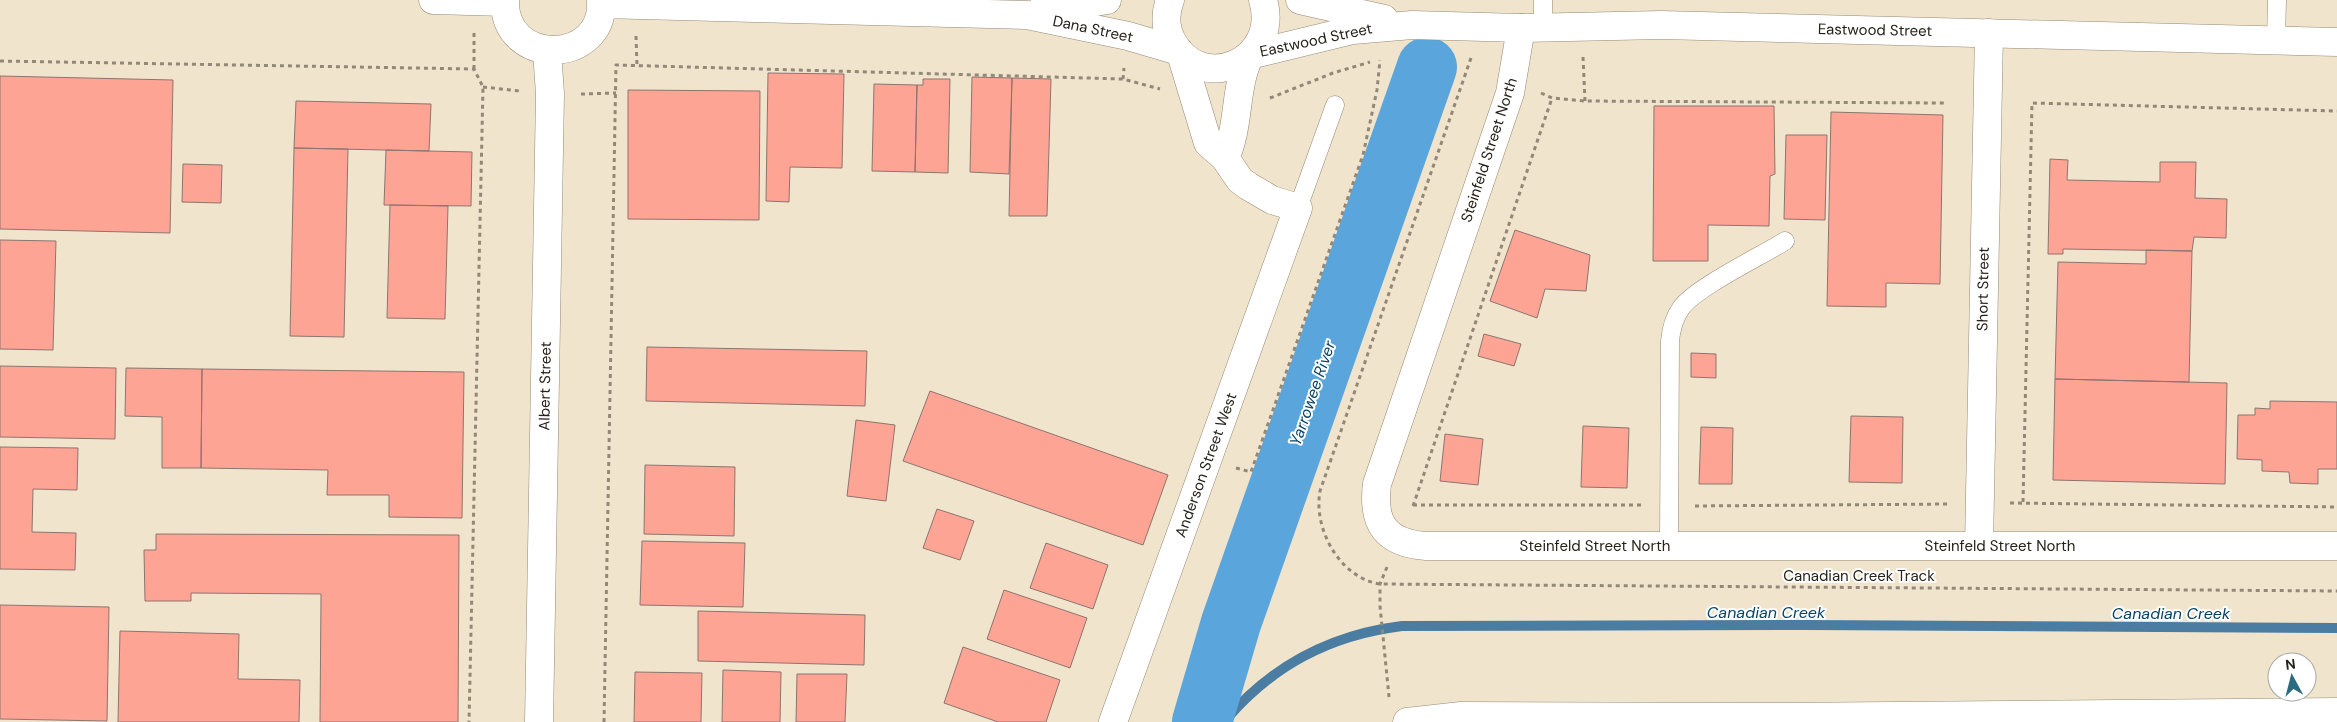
<svg xmlns="http://www.w3.org/2000/svg" width="2337" height="722" font-family="'DM Sans',sans-serif">
<style>
.lines{fill:none;stroke-linecap:round;stroke-linejoin:round}
.stream{stroke:#4a7da1;stroke-width:10}
.river{stroke:#5aa5db;stroke-width:60}
.building{fill:#fea495;stroke:#8d746f}
.service-casing{stroke:#958974;stroke-width:19}
.minor-casing{stroke:#958974;stroke-width:29}
.tertiary-casing{stroke:#958974;stroke-width:29}
.path{stroke:#918878;stroke-width:3;stroke-dasharray:4 4;stroke-linecap:butt}
.service{stroke:#fff;stroke-width:18}
.minor{stroke:#fff;stroke-width:28}
.tertiary{stroke:#fff;stroke-width:28}
.labels{text-anchor:middle;stroke-width:4;stroke-linejoin:round;paint-order:stroke}
.street-label{font-size:15px;fill:#262119;stroke:#fff}
.water-label{font-size:16px;font-style:italic;fill:#054366;stroke:#fff}
</style>
<rect width="100%" height="100%" fill="#f1e4cd"/>
<g class="lines">
<path class="stream" d="M1224 722C1271 666 1329 635 1402 626L1806 625 2337 628"/>
<path class="river" d="M1202 722 1231 623 1427 67"/>
</g>
<path class="building" d="M768 73 844 74 842 168 790 167 789 202 766 201Z
M0 76 173 80 170 233 0 229Z
M972 77 1012 78 1009 174 970 172Z
M1012 78 1051 79 1047 216H1009Z
M923 79H950L948 173 915 172 917 85H923Z
M874 84 917 85 915 172 872 171Z
M628 90 760 91 759 220 628 219Z
M296 101 431 104 429 151 294 148Z
M1654 106H1774L1775 174 1770 176 1769 226 1708 225V261H1653Z
M1831 112 1943 115 1940 284 1886 283V307L1827 306Z
M1786 135H1827L1825 220 1784 219Z
M294 148 348 149 344 337 290 336Z
M386 150 472 152 471 206 384 205Z
M2050 159 2068 160 2067 180 2160 182V162H2196L2195 198 2227 199 2226 238 2194 237 2192 251 2063 249V254H2048Z
M183 164 222 165 221 203 182 202Z
M390 205 448 206 445 319 387 318Z
M1515 230 1590 255 1586 291 1545 289 1537 318 1490 301Z
M0 240 56 241 53 350 0 349Z
M2146 250 2192 251 2189 382 2055 379 2058 262 2146 264Z
M1484 334 1521 344 1514 366 1478 356Z
M647 347 867 351 865 406 646 401Z
M1691 353 1716 354V378L1691 377Z
M0 366 116 368 115 439 0 437Z
M126 368 202 369 201 468H162V417L125 416Z
M202 369 464 372 462 518 389 517V495H327L328 470 201 468Z
M2055 379 2227 383 2225 484 2053 480Z
M930 391 1168 475 1143 545 903 461Z
M2270 401 2337 402V469H2318V484L2290 483 2289 472 2262 471V460L2237 459 2238 415H2255V408L2270 409Z
M1851 416 1903 417 1902 483 1849 482Z
M856 420 895 425 886 501 847 496Z
M1583 426 1629 428 1627 488 1581 487Z
M1701 427 1733 428 1732 484H1699Z
M1445 434 1483 439 1478 485 1440 481Z
M0 447 78 448 77 490 33 489 32 532 76 533 75 570 0 569Z
M645 465 735 467 734 536 644 534Z
M937 509 974 521 960 560 923 548Z
M156 534 459 535 458 722H320L321 594 191 593V601H145L144 550H156Z
M642 541 745 543 743 607 640 605Z
M1046 543 1108 565 1093 609 1030 588Z
M1004 590 1087 618 1070 668 987 639Z
M0 605 109 607 107 721 0 719Z
M698 611 865 615 864 665 698 661Z
M120 631 239 634 238 679 300 680 299 722H118Z
M963 647 1060 680 1046 722H998L944 703Z
M723 670 781 672 780 722H722Z
M635 672 702 673 701 722H634Z
M797 674H847L845 722H796Z"/>
<g class="lines">
<g class="service-casing">
<path id="service" d="M1543 27V0
M2276 40 2277 0
M1298 208 1335 105
M1669 546 1670 341C1671 330 1674 318 1681 308 1695 288 1761 256 1785 241"/>
</g>
<g class="minor-casing">
<path id="minor" d="M1521 28 1510 93 1377 484C1372 523 1385 543 1426 546H2337
M1225 158C1240 126 1234 89 1249 57
M1979 546 1989 33
M539 722 550 94 547 51
M1113 722 1298 208 1272 200 1248 186 1240 180 1225 158 1208 143 1181 54
M1407 722 1461 716 1776 717 2337 712"/>
</g>
<g class="tertiary-casing">
<path id="tertiary" d="M433 0 505 2
M505 0C503 68 606 65 601 0
M1170 0C1165 13 1165 28 1172 41 1201 96 1281 61 1263 0
M1300 0 1384 19
M601 4 1027 15 1128 36 1179 51
M1040 11 1107 0
M1250 55 1353 30 1412 25 1521 28 1661 25 2337 42"/>
</g>
<path class="path" d="M636 36 637 66
M1583 57 1585 101
M1471 58 1320 491C1313 529 1340 578 1380 584L2337 591
M0 61 474 69 483 87 469 722
M474 69V32
M1123 79 1124 68
M483 87 520 91
M1541 93 1552 98 1585 101 1946 103
M581 94 616 93
M1270 98 1333 73 1370 62
M1236 468 1251 472 1363 155 1377 90 1380 60
M2023 502 2032 103 2337 111
M2010 503 2337 507
M1413 505H1644
M1413 506 1552 98
M1695 506 1949 504
M1387 567 1380 584V606L1389 697
M604 722 616 65 1123 79 1160 89"/>
<use href="#service" class="service"/>
<use href="#minor" class="minor"/>
<use href="#tertiary" class="tertiary"/>
</g>
<g class="labels">
<g class="street-label">
<text transform="translate(1093 29) rotate(12)" y="5">Dana Street</text>
<text transform="translate(1875 30) rotate(1)" y="5">Eastwood Street</text>
<text transform="translate(1316 40) rotate(-12)" y="5">Eastwood Street</text>
<text transform="translate(1489 150) rotate(-72)" y="5">Steinfeld Street North</text>
<text transform="translate(1983 289) rotate(-89)" y="5">Short Street</text>
<text transform="translate(545 386) rotate(-89)" y="5">Albert Street</text>
<text transform="translate(1206 465) rotate(-70)" y="5">Anderson Street West</text>
<text x="1595" y="551">Steinfeld Street North</text>
<text x="2000" y="551">Steinfeld Street North</text>
<text x="1859" y="581">Canadian Creek Track</text>
</g>
<g class="water-label">
<text transform="translate(1312 393) rotate(-71)" y="6">Yarrowee River</text>
<text x="1766" y="618">Canadian Creek</text>
<text x="2171" y="619">Canadian Creek</text>
</g>
</g>
<g transform="translate(2292 677) rotate(353)"><circle r="24" fill="#ffffff" stroke="#a8a6a3"/>
<path d="M0-4L9 19L0 12L-9 19Z" fill="#2a6b7f"/>
<text y="-8" font-size="14" font-weight="bold" text-anchor="middle" fill="#262119">N</text>
</g>
</svg>
